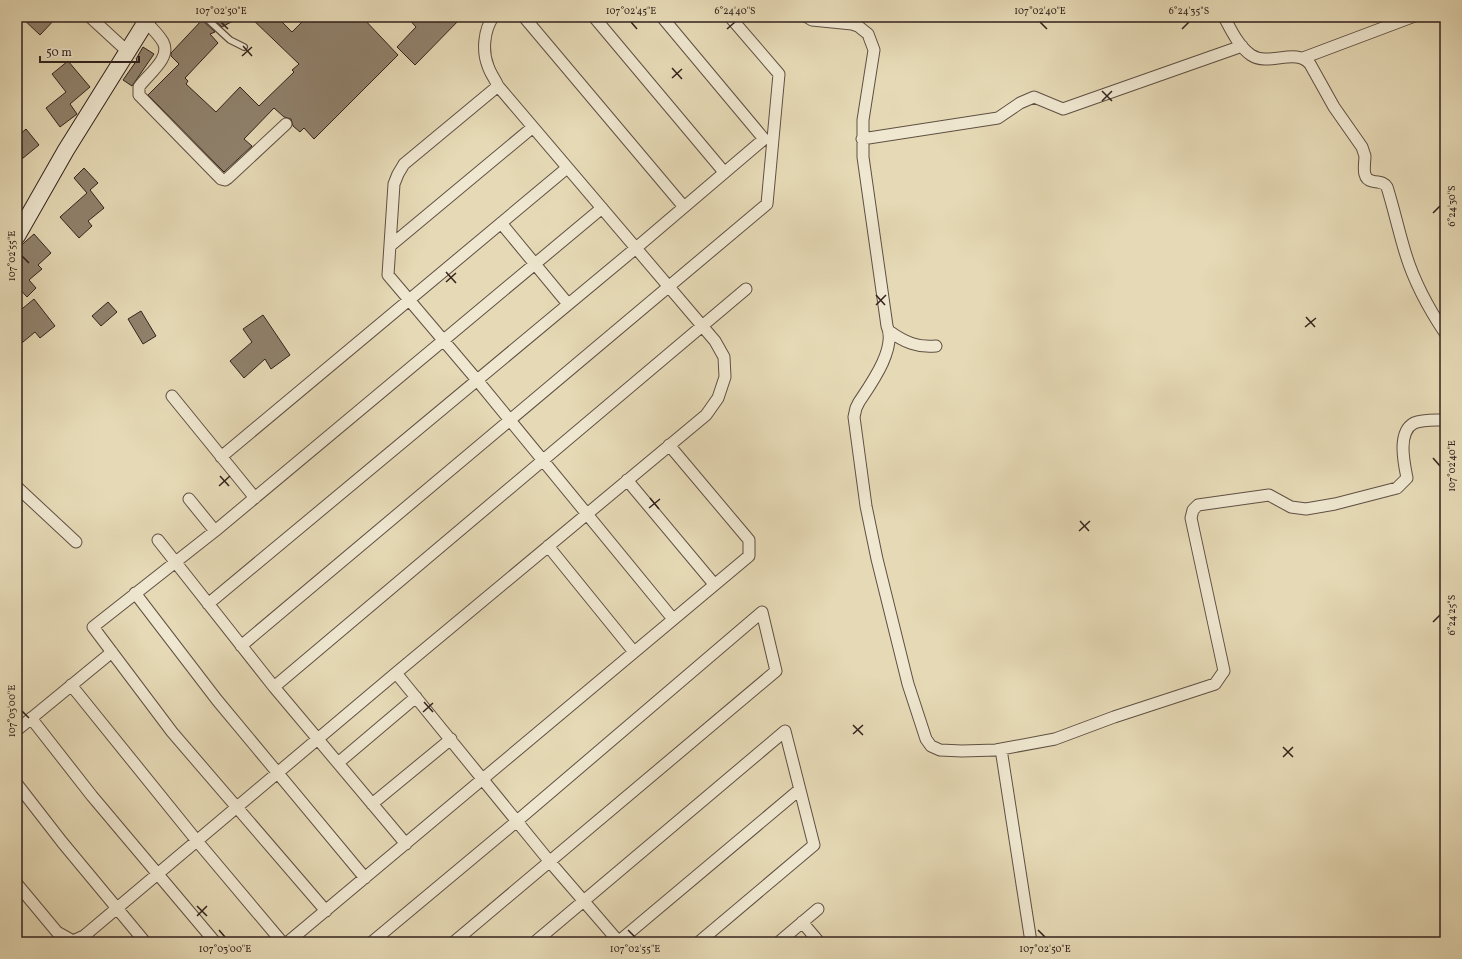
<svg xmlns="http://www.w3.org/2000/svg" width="1462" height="959" font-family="Vollkorn,serif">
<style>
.building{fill:#90826d;stroke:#32221d}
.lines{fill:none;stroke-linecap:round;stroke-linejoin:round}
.lane-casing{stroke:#5f5043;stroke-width:8}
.street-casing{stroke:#5f5043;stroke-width:13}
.secondary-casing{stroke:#32221d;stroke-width:18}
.lane{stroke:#efe7d0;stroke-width:5.5}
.street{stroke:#efe7d0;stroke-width:11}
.secondary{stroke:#efe7d0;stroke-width:16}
.ticks{fill:none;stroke:#32221d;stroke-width:1.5}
.neatline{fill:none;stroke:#32221d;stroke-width:1.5}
.ticks-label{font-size:10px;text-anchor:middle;fill:#32221d}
</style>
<rect width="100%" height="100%" fill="#e6dab6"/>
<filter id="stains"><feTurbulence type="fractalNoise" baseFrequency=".005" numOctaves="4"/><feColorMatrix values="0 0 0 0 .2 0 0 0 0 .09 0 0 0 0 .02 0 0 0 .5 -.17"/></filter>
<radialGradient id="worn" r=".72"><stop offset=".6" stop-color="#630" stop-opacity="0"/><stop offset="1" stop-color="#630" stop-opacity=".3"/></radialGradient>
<path class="building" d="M21 17H57L40 35Z
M211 17H240L222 27Z
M250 17H277L292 32 307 17H362L398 55 314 139 304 128 300 132 293 126 291 119 284 117 274 108 244 139 252 146 224 172 148 95 179 64 171 56V53L202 20 215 32 210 34 218 43 185 78 188 81 186 84 216 112 240 87 259 106 294 72 292 70 299 64Z
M407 17H462L415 65 397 47 416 27Z
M143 47 154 54 132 86 123 80 137 60 136 59Z
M68 61 90 87 70 104 77 114 60 127 46 108 66 92 52 74Z
M26 129 39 145 17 163V137Z
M84 168 98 183 90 190 104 208 88 221 92 226 79 238 60 217 87 193 74 178Z
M34 234 51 253 38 265 42 269 29 280 36 288 27 297 17 286V249Z
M34 299 55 326 40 338 35 332 17 347V313Z
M108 302 117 312 101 326 92 316Z
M141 311 156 336 143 344 128 319Z
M263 315 290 355 271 369 265 359 244 378 230 361 252 342 243 329Z"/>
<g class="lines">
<g class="lane-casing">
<path id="lane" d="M205 17 230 40 244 47"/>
</g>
<g class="street-casing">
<path id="street" d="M90 17 127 51
M524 17 684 207
M594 17 724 172
M807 17 812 20 852 24 858 26 868 34 874 50 863 120V157L887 326C897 348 871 384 859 402L856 408 854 417 866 506 877 559 908 684 926 739 931 746 940 750 962 751 996 750 1055 739 1114 717 1215 684 1224 671 1191 518 1193 510 1198 505 1269 495 1291 507 1306 509 1335 504 1397 488 1407 478C1404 463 1397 432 1414 423 1423 419 1435 420 1445 420
M1224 17C1231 30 1239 47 1251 55 1269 67 1296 47 1310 64L1334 107 1362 147C1363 150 1364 153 1365 156 1365 164 1361 179 1372 181 1379 183 1383 181 1387 187 1394 209 1399 233 1406 255 1415 284 1429 309 1445 333
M146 22C152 28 159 35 163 42 172 58 147 75 139 87V95L221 179 225 180 228 178 286 124
M1303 58 1412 17
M498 86 404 164 398 174 394 184 388 275 477 380 673 619
M862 139 998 118 1020 103 1034 97 1063 109 1242 46
M501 223 568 304
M390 246 533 127
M889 331C904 342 918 348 936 346
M172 396 255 498
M221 457 567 168
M627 480 714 584
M17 487 76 542
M189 499 215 531
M158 540 274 687 406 844
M548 546 634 652
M135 593 217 700 365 878
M208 604 636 248 764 139 662 17
M241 646 767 204 779 74 730 17
M396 673 706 415 718 398 725 377 724 357 715 341 498 86C495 79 490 73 488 66 482 51 484 30 493 17
M71 685 197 841 282 942
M274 687 746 289
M31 718 92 796 215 942
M17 730 112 652
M1001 749 1031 942
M338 763 416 697
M17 784 62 842 145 942
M372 804 451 739
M17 884 57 932 73 941 84 936 396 673 550 862 619 942
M326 911 172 732 93 627 215 531 602 208
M802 922 819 942
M288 942 749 556V540L669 445
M372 942 517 821 762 612 776 671 454 942
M535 942 785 731 814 845 699 942
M618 942 799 790
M779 942 818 909"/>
</g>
<g class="secondary-casing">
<path id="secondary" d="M17 236 66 150 149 17"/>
</g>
<use href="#lane" class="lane"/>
<use href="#street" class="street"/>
<use href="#secondary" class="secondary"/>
</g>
<path class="ticks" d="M221 22 228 29M631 22 637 29M1040 22 1047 29M727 29 735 22M1182 29 1189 22M243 46 252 56M242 56 252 47M672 68 682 79M672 78 682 69M1102 91 1112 101M1102 101 1112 91M1433 213 1440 206M22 256 29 263M446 272 456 283M446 282 456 273M876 295 885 305M876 305 886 295M1306 317 1315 327M1305 327 1316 318M1433 458 1440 466M220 476 229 486M219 486 230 476M650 498 659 509M649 508 660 499M1080 521 1089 531M1079 531 1090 521M1433 622 1440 615M424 702 433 712M22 711 29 718M423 712 433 703M853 725 863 735M853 734 863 725M1283 747 1293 757M1283 757 1293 747M197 906 207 916M197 916 207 906M219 930 225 937M628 930 635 937M1038 930 1045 937"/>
<rect width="1462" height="959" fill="none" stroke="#e6dab6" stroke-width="44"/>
<path d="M40 56v6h99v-6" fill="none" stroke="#32221d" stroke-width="2"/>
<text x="46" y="56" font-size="12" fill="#32221d" stroke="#efe7d0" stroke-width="3" paint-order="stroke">50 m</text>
<rect x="22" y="22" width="1418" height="915" class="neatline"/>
<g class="ticks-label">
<text x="221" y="14">107°02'50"E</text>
<text x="631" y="14">107°02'45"E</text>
<text x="735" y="14">6°24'40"S</text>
<text x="1040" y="14">107°02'40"E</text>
<text x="1189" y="14">6°24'35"S</text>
<text transform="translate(1451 206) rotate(-90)" y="4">6°24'30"S</text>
<text transform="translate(11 256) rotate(-90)" y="4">107°02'55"E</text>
<text transform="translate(1451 466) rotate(-90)" y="4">107°02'40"E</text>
<text transform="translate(1451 615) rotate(-90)" y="4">6°24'25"S</text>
<text transform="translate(11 711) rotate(-90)" y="4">107°03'00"E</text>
<text x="225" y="952">107°03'00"E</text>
<text x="635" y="952">107°02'55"E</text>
<text x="1045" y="952">107°02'50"E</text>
</g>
<rect width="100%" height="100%" filter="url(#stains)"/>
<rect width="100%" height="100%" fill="url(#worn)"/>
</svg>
